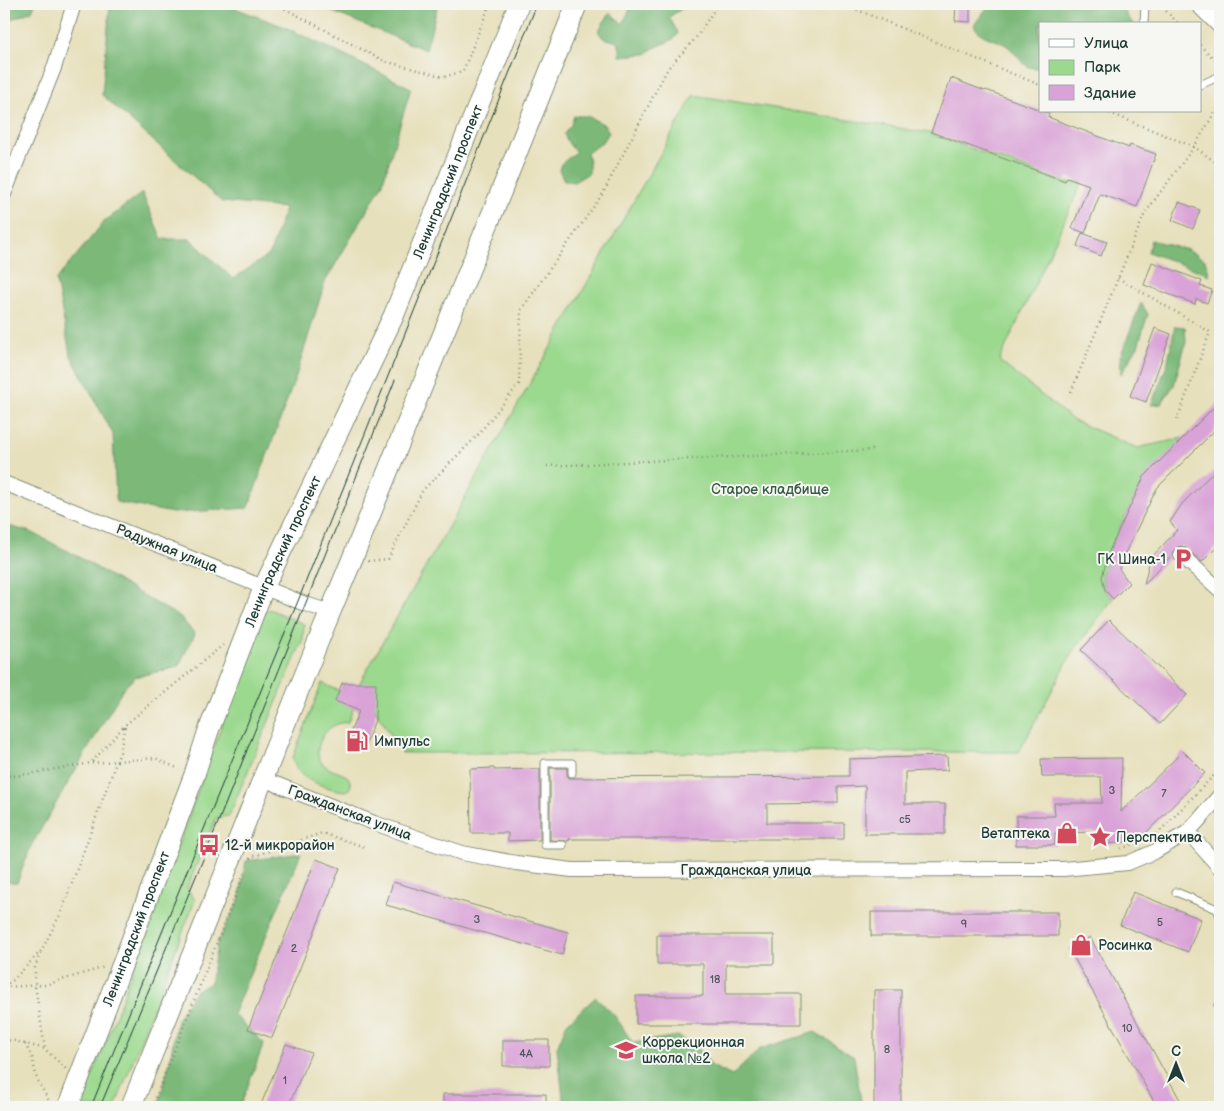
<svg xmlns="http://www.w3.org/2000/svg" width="1224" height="1111" font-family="'Balsamiq Sans',sans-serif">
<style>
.green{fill:#9bd98e;stroke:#5d8b61}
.forest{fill:#7cb979;stroke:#4e7b56}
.building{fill:#d9a3d7}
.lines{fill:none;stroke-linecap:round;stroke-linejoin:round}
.lane-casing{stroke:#838e78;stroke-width:9}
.street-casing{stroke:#838e78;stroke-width:16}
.secondary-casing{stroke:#838e78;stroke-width:22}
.path{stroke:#838e78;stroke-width:2.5;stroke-dasharray:1 4;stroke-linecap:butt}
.lane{stroke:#fff;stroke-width:7}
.street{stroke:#fff;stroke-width:14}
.secondary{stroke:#fff;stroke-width:20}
.tram{stroke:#1f3d34;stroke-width:1}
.labels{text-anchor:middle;stroke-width:4;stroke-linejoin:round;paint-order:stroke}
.number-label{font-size:11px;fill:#4e565d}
.street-label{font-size:14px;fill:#1f3d34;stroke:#f6f6f2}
.park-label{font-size:14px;fill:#385c46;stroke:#f6f6f2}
.poi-label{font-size:14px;fill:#1f3d34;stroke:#f6f6f2;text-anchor:start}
</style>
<rect width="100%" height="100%" fill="#f6f6f2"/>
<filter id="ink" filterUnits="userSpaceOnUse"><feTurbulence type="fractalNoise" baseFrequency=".02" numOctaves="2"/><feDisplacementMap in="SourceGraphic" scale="10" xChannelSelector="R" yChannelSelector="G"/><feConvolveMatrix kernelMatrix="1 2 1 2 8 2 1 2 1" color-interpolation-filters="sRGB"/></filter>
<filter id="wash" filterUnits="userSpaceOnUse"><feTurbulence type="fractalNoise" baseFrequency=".0096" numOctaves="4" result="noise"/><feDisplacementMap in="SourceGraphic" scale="20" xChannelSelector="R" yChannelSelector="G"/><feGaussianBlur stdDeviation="1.12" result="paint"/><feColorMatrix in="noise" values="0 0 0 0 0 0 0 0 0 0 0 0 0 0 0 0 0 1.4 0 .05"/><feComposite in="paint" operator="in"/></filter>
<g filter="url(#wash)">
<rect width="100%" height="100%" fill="#e7e0bc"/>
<path class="green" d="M694 95 929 133 1066 183 1082 182 1048 257 999 361 1074 421 1137 448 1184 438 1144 478 1110 549 1102 577 1105 590 1113 599 1072 653 1019 752 402 753 359 684Z
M269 609 304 624 303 639 229 816 216 818 187 888 195 900 115 1107H80L118 1010 262 615Z
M322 683 357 699 348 722C343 723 337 723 333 726 321 733 312 753 323 764 330 771 341 772 348 777 351 783 353 789 345 791 333 790 306 782 299 772 296 768 293 762 293 757Z"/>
<path class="forest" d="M4 4H35L32 11 4 22Z
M110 4H224L285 27 411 88 382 185 325 282 296 376 248 508 173 513 116 502 113 434 70 354 56 280 104 222 142 193 162 239H190L233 279 270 254 285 208 222 202 102 95Z
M313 4H438L426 50Z
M632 4H689L669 17 678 33 674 39 652 49 646 54 620 56V49L618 42 603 38 598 31 610 13 623 24Z
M990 4H1119L1133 24H1040V68C1037 68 1031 68 1029 67 1022 64 1013 49 1006 45 995 38 979 38 974 25Z
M574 116H587L605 125 609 133 601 143 587 153 589 162V173L574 182 564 180 559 170 561 164 576 152 569 144 564 134 571 125Z
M1151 240 1188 250 1205 260 1210 275 1148 252Z
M1141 303 1148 314 1138 346 1121 374 1120 357Z
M1175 326 1185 327 1186 342 1174 385 1161 404 1151 405 1167 365Z
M4 525 31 532 79 557 128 587 180 617 195 634 178 667 135 677 123 689 31 846 17 883H12L4 880Z
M301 853 233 1014 264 1043 240 1107H158L170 1060 177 1020 196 990 210 984 218 940 239 901 246 861Z
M596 997 615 1016 633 1043 678 1036 698 1049 712 1066 732 1076 760 1049 815 1032 854 1057 862 1107H563V1097L557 1047 567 1023Z"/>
<g id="blocks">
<path class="building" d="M956 4H970V22L955 21Z
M951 78 985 91 986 90 1040 110V111L1049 113 1048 117 1129 148 1130 145 1156 154 1137 207 1100 194 1085 233 1072 228 1089 185 1067 177 1065 181 931 132Z
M1179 202 1200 210 1193 229 1172 220Z
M1082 233 1107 242 1101 256 1077 246Z
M1152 262 1202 281 1200 286 1212 290 1207 303 1196 299 1195 304 1144 285Z
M1155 328 1171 334 1146 402 1130 396Z
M1220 401V425L1157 488 1122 559 1119 569 1129 583 1113 599 1105 590 1102 577 1110 549 1144 477Z
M1220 465V544L1202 562 1186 548 1182 546 1178 547 1174 550 1172 555 1144 584 1150 559 1177 530 1170 522 1182 504Z
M1109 620 1187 695 1160 724 1081 650Z
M342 683H376L375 720 365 746 347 740 359 711 335 701Z
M1183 751 1205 773 1144 835 1122 843 1099 844V832L1055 833V845H1016V816H1055L1054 803H1102L1101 777H1042L1041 759 1122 758 1121 812Z
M947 756 948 770 905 772V804H945V834H865V786L838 787V803L767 804V823H844V839H569V841L550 840V768H567V775L569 778H572L849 776V759Z
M494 768 495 770 540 769V840L508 841V833H471L470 769Z
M316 859 340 868 272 1038 248 1029Z
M393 882 568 932 562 955 386 905Z
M1133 892 1201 919 1188 952 1120 925Z
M871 912H1058V936H871Z
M657 935H774V964H726V994H801V1024H636V996H703V964H657Z
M1090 937 1184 1107H1157L1069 949Z
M874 990H901V1107H874Z
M503 1040H549V1066H503Z
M286 1044 311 1053 288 1107H260Z
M443 1094H546V1107H443Z"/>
</g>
</g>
<g filter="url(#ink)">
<use href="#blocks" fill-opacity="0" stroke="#838e78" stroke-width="1"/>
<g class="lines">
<g class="lane-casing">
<path id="lane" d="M926 4H928
M1144 24 1145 4
M1200 85 1220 76
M563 845H545V763H572V773
M1176 892 1217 909 1220 916
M1220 1004 1218 1005 1220 1010"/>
</g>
<g class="street-casing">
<path id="street" d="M4 194 54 68 74 4
M4 483 305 604 330 612
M1181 555 1220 590
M263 779 374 823 462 853 516 863 572 870 1063 869 1128 863 1156 851 1188 832 1199 820 1220 795
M1188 832 1220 868"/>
</g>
<g class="secondary-casing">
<g id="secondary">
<path d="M1201 4 1220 23"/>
<path id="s1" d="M68 1107 194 776 208 732 264 587 394 315 519 4"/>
<path d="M131 1107 322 632 351 562 577 4"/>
</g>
</g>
<path class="path" d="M276 4 384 61 444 77 463 71 490 4
M843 4 1040 85
M1159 4 1179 24
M1200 45 1220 65
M1105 111 1194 147 1220 165
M1118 278 1210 332 1177 420
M1071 392 1145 213 1194 147 1220 104
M547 466 873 450
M368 561 388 559 423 490 477 436 519 384 521 310 602 195 668 68 696 38 718 4
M92 763 155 758 179 769
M4 775 16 776 91 763 125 725 223 645
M1157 834 1220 769
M1121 849 1143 840
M250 859 251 857 322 833 365 847
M40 953 35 968V985L45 1049 66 1069
M4 986 13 980 41 951 61 913 120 752 125 725
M4 987 45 985 105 967
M4 1041 11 1040 45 1049
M25 1044 32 1057 37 1080 52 1106
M152 1107 244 874"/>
<use href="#lane" class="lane"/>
<use href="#street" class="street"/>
<use href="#secondary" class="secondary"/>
<path class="tram" d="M91 1107 230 765 298 601 537 4
M100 1107 209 845 395 380"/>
</g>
</g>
<defs>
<g id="parking-bare" transform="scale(1.725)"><path d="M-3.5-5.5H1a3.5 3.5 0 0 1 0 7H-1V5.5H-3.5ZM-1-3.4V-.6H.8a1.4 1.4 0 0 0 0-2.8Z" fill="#d1495b" stroke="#f6f6f2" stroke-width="2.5" paint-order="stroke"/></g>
<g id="fuel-bare" transform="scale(1.725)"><path d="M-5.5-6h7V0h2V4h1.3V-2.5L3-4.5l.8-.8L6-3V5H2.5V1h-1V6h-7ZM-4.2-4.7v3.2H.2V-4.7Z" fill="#d1495b" stroke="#f6f6f2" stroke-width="2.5" paint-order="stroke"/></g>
<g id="shop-bare" transform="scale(1.725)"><path d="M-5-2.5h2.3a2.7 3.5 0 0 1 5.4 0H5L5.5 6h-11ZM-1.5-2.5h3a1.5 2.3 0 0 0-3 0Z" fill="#d1495b" stroke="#f6f6f2" stroke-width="2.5" paint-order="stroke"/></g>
<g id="sight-bare" transform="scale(1.725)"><path d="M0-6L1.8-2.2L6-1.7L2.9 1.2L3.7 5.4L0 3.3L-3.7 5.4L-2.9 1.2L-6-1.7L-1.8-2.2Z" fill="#d1495b" stroke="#f6f6f2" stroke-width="2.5" paint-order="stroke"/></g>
<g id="bus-bare" transform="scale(1.725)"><path d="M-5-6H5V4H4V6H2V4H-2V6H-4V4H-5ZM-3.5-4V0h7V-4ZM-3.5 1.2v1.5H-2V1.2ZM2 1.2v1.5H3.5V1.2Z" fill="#d1495b" stroke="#f6f6f2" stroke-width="2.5" paint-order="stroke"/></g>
<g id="school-bare" transform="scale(1.725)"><path d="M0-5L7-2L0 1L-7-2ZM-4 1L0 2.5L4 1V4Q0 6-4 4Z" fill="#d1495b" stroke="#f6f6f2" stroke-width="2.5" paint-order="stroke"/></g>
</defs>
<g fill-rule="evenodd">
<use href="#parking-bare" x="1183" y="559"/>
<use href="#fuel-bare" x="357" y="741"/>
<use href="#shop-bare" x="1067" y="833"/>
<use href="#sight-bare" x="1100" y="837"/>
<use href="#bus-bare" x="209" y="845"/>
<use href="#shop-bare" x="1081" y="945"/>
<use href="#school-bare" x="626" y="1050"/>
</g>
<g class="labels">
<g class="number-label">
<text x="1112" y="794">3</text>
<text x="1164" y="797">7</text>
<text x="905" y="823">с5</text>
<text x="477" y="923">3</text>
<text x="1160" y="926">5</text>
<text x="964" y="928">9</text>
<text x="294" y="952">2</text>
<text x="715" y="983">18</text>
<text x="1127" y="1032">10</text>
<text x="887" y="1053">8</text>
<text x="526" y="1057">4А</text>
<text x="285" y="1084">1</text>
</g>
<g class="street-label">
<text dy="5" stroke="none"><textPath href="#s1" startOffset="1001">Ленинградский проспект</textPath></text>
<text transform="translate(167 548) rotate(22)" y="5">Радужная улица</text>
<text dy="5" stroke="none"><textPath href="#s1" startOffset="596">Ленинградский проспект</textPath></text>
<text transform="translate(350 812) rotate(21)" y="5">Гражданская улица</text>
<text x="746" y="875">Гражданская улица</text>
<text dy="5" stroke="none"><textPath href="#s1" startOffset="191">Ленинградский проспект</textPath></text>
</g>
<g class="park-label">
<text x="770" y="494">Старое кладбище</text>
</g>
<g class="poi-label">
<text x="1166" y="564" text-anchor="end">ГК Шина-1</text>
<text x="374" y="746">Импульс</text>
<text x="1050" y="838" text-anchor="end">Ветаптека</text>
<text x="1116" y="842">Перспектива</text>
<text x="225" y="850">12-й микрорайон</text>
<text x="1098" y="950">Росинка</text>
<text x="642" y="1047">Коррекционная<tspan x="642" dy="16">школа №2</tspan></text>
</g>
</g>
<rect width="1224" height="1111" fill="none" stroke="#f6f6f2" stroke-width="20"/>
<rect x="1039" y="22" width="162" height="90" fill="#f6f6f2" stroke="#a0aca6"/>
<rect x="1049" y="39" width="25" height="8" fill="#ffffff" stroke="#a0aca6"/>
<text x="1084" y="48" font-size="15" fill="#1f3d34">Улица</text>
<rect x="1049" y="60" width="25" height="15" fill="#9bd98e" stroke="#a0aca6"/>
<text x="1084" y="72" font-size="15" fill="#1f3d34">Парк</text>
<rect x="1049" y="85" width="25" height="15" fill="#d9a3d7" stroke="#a0aca6"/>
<text x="1084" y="98" font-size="15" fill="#1f3d34">Здание</text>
<g transform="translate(1176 1064)" stroke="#f6f6f2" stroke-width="4" paint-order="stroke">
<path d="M0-4L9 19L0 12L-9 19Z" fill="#1f3d34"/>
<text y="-8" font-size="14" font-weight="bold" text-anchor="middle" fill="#1f3d34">С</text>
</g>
</svg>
